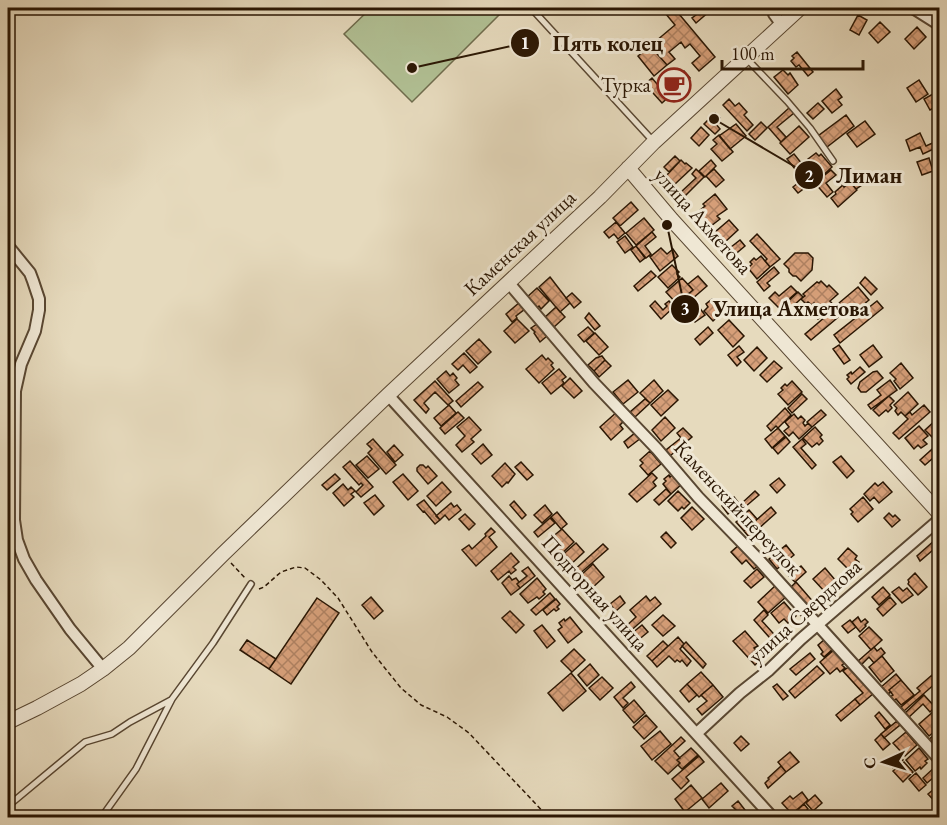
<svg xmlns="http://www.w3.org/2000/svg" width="947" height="825" font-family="'EB Garamond',serif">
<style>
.garden{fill:#b1c094;stroke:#6e6b4c;stroke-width:1.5}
.building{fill:url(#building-cross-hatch);stroke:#2a1603;stroke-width:1.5}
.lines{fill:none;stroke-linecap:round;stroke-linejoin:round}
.service-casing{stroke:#594732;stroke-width:8}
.minor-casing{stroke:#594732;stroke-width:14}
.tertiary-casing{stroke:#594732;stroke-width:16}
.path{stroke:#2a1603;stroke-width:1.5;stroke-dasharray:4.5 3;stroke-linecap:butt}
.service{stroke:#efe7d4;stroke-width:5}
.minor{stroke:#efe7d4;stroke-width:10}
.tertiary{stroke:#efe7d4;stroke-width:14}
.labels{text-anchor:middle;stroke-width:6;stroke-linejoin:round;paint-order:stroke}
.poi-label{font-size:21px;fill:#2a1603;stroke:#efe7d4;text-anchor:end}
.street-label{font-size:21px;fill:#2a1603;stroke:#efe7d4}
.leader{fill:none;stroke:#2a1603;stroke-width:2}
.callout-dot{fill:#2a1603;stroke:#efe7d4;stroke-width:2}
.mark-label{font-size:18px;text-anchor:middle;font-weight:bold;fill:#fff}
.callout-label{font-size:22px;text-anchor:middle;font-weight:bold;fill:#2a1603;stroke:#efe7d4;stroke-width:6;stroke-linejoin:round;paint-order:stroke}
</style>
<defs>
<pattern id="building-cross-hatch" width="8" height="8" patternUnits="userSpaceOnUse" patternTransform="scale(1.5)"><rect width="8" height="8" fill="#d69f79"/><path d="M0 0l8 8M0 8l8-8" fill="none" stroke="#ae8161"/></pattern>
</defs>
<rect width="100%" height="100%" fill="#e6dabd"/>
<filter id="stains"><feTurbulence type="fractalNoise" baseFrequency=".00333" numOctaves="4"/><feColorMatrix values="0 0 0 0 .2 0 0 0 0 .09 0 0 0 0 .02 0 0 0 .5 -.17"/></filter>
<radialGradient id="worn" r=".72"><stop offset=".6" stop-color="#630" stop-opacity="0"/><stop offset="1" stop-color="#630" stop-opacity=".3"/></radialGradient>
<path class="garden" d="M371 8H506L412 102 344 34Z"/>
<path class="building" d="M672 8H674L715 57 699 71 692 63 700 56 690 44 685 48 681 42 669 52 675 59 667 65 650 46 675 25 665 13Z
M701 8H707L710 11 696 23 692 18 696 15 694 13Z
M858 15 867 20 859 35 850 30Z
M880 22 890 32 878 43 869 33Z
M917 27 926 37 914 49 905 39Z
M650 46 667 65 654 76 638 56Z
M797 52 813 72 808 76 799 65 796 67 791 61 794 58 792 56Z
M783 70 788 75 790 73 798 85 788 94 774 77Z
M684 71 690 78 662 103 645 84 652 78 662 90Z
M919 80 928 94 916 102 907 88Z
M836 89 842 97 838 100 842 105 832 113 822 101Z
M940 90V107L938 108 937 106 930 110 924 99Z
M729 99 735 106 739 103 747 112 744 115 753 125 747 131 723 105Z
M818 103 824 109 813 119 807 113Z
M789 108 794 113 777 127 786 137 781 142 768 127Z
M715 113 720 118 715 123 720 129 715 134 704 124Z
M846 115 854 126 827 147 818 136Z
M865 121 875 134 857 147 847 134Z
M761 122 767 128 755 140 749 134Z
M736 124 746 136 730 149 719 136Z
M799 126 809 137 790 154 780 143Z
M701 127 709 135 699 146 691 138Z
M920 133 926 146 937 141 940 146 923 154 920 147 910 151 906 140Z
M719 135 733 152 722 161 711 149 717 144 713 140Z
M816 153 819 156 821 154 832 167 819 179 807 165 811 162 808 159Z
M794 154 815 180 798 193 793 187 803 179 787 159Z
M675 156 680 161 669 172 664 167Z
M929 158 933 171 922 175 917 162Z
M681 160 685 164 686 163 692 168 674 185 666 176Z
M711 160 716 166 705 177 699 171Z
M696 169 704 177 681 200 670 189 674 185 681 192 696 178 692 174Z
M714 169 724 180 716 187 706 176Z
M831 170 836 175 826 183 833 192 827 197 815 183Z
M853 173 862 185 856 189 850 182 844 187 841 183Z
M850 182 857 190 838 207 831 198 836 194 835 192 843 185 844 187Z
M715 194 727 209 717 216 720 219 711 226 707 221 702 220 698 212 705 206 703 204Z
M631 202 638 210 620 226 613 218Z
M644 218 654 230 636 245 626 233Z
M729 220 738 230 725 242 715 232Z
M616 222 625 233 618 239 614 234 609 238 604 232Z
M652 232 656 237 645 246 651 254 646 258 636 246Z
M757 234 780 259 770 267 765 261 767 259 750 241Z
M625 236 633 247 625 253 617 242Z
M740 240 745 246 732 257 726 251Z
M636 246 645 258 640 262 631 250Z
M661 248 667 254 673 249 678 256 660 271 650 257Z
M795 253H808L813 258 812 270 801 281 796 276H793L789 272V269L784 264Z
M761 256 770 267 757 279 748 268 752 264 750 262 754 258 756 260Z
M672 265 679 272 677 274 680 277 668 288 658 277Z
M774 267 779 273 767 283 770 286 764 291 757 282Z
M651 271 656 276 638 291 634 286Z
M698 276 707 286 692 299 688 294 693 290 688 284Z
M550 277 570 303 560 312 539 287Z
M865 277 877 289 871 295 860 283Z
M682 278 693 290 677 304 666 292Z
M821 281 827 287 829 285 838 294 830 301 834 306 818 319 813 314 819 308 814 303 812 305 808 302 806 304 801 299 805 296 803 294 817 282 819 283Z
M791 286 797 292 779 308 769 298 775 292 779 296Z
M858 287 869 300 850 316 839 303Z
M537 288 549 301 541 309 539 306 535 309 526 298Z
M798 292 803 297 784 314 780 309Z
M572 293 581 302 574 308 566 298Z
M693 299 705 315 695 322 689 314 694 311 688 303Z
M712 299 715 303 717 300 726 309 713 321 704 311 708 307 706 304Z
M655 301 663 310 667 306 665 304 669 301 674 307 661 319 650 306Z
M877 301 883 308 840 343 834 335Z
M520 302 525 309 516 316 517 318 512 322 506 314Z
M838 306 842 310 840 312 842 314 811 340 805 334Z
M556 307 565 317 553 328 544 318Z
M589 313 600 326 595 330 585 318Z
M517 319 529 331 515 343 504 331Z
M729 320 744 336 733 347 718 330Z
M537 324 547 336 540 342 534 333 535 332 531 328Z
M588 327 594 333 584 342 578 335Z
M708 327 713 333 700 345 695 339Z
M595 333 608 347 599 355 586 341Z
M479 339 491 352 478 364 466 351Z
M839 345 850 360 844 364 833 349Z
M873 345 882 357 869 367 860 355Z
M739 346 744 352 737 357 741 362 737 366 728 355Z
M757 347 767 358 754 371 744 360Z
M464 353 477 367 470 373 463 365 458 370 452 364Z
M542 355 546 360 548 358 553 363 551 365 554 369 539 383 526 369Z
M602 356 605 360 594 371 588 365 596 358Z
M605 360 611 366 599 377 594 371Z
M774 361 782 368 767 382 760 375Z
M901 363 913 378 900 389 894 381 896 379 890 373Z
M860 367 865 372 851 384 847 379 849 377 847 375 851 372 852 374Z
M559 369 566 377 562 380 564 383 551 394 542 383Z
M446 371 450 376 453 373 457 378 455 380 459 385 449 393 437 379Z
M877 371 883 378 866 392H861L858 388 860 382 873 372Z
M570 378 582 391 574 398 562 386Z
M628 380 638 392 623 404 613 392Z
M654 380 663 391 650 403 640 393Z
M890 380 897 390 871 409 868 405 881 395 877 390Z
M435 381 453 401 448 405 435 392 424 403 429 409 426 413 414 400Z
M792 381 802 392 788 405 778 394 783 390 781 388 785 384 787 386Z
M478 382 483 387 461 407 456 401Z
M668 390 678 400 661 416 651 405Z
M908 392 918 404 905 416 901 412 898 415 895 411 897 408 894 405Z
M802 394 807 399 792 413 788 408Z
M889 396 894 401 890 405 892 408 888 412 886 410 879 416 873 410Z
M645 399 650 403 635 417 630 412Z
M449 405 456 413 441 426 434 418Z
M924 405 930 412 899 439 893 433 908 419 905 416 910 412 912 415Z
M785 408 791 415 778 428 776 426 771 431 767 426Z
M821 410 826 415 812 427 807 422Z
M618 411 625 420 620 425 623 429 611 440 600 427Z
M458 412 464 418 445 434 440 428Z
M794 414 798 419 801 416 805 420 803 423 805 426 808 423 812 427 799 439 793 432 789 436 784 431 789 427 785 422Z
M469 417 481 430 471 439 474 442 462 452 456 445 465 436 457 427Z
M665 417 675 428 661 441 652 430Z
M937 419 940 422V438L936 434 932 437 925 430Z
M919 426 928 436 923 440 927 444 921 448 918 445 914 449 905 438Z
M815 427 822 435 820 437 823 441 819 445 817 443 812 447 803 438Z
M683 428 692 437 670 456 666 450 681 438 677 433Z
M778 428 785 436 772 448 765 439Z
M636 432 641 438 628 448 624 442Z
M786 437 790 442 778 454 773 448Z
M373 439 396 465 386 474 368 453 372 449 367 444Z
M802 439 806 444 801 448 816 465 812 469 793 447Z
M940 442V452L925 465 920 460Z
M483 444 492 455 481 464 472 454Z
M394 445 403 455 395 462 387 452Z
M650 451 661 464 648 475 640 466 643 463 640 460Z
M367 456 379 469 368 478 356 465Z
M841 456 854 471 847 478 833 462Z
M350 461 373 487 361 497 356 492 363 485 361 483 359 485 343 467Z
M521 462 533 475 527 480 515 467Z
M505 463 515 474 508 483 507 482 502 487 492 476Z
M420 465H423L426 468 428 466 437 476 428 484 417 471V468Z
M652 473 657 478 653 482 656 486 637 502 629 494Z
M675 473 683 483 671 494 663 484 666 481 664 479 669 475 670 477Z
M335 474 340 479 327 490 322 485Z
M403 474 418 491 408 500 393 482Z
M779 478 785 485 777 493 770 485Z
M442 482 451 492 436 506 427 496Z
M883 482 892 492 879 503 874 497 870 501 864 494 875 483 878 486Z
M343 484 348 490 351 487 355 491 351 494 354 497 344 506 333 493Z
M666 489 671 494 659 505 654 500Z
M678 491 690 503 684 509 682 507 678 511 668 501Z
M755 491 759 495 745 507 742 503Z
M375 495 384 506 374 515 364 503Z
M734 497 741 506 737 509 735 508 728 514 722 506Z
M863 497 873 509 858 522 851 514 853 512 850 509Z
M424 500 440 520 435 524 424 511 423 512 417 505Z
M514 501 526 515 522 519 510 505Z
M451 503 454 507 457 505 461 510 449 520 445 515 440 520 436 516Z
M545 505 552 514 542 523 534 515Z
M692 507 704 519 692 530 681 518Z
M771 507 776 513 749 537 744 531Z
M749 510 757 519 744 531 736 522Z
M557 512 567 524 561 529 551 517Z
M889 513 893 517 895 515 900 520 892 527 884 518Z
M465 514 475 524 469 530 459 519Z
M550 518 555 523 538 537 534 532Z
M491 528 495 532 489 537 497 547 476 566 462 550 469 545 472 549 486 536 485 534Z
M562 529 574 542 558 557 551 549 556 544 551 538Z
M666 532 676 543 671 548 661 537Z
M936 539 940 544 920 561 917 556Z
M576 543 584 552 568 567 559 558Z
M603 544 608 549 576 577 572 572Z
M740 544 759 565 754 569 746 560 742 564 731 552Z
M786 545 794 555 777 569 769 559Z
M848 548 857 556 855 559 859 562 850 571 838 559Z
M511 553 519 562 513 567 516 570 511 574 509 571 498 580 491 571Z
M593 564 604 577 591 589 580 576Z
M801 566 806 572 795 582 789 576Z
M528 567 535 576 520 588 517 584 527 576 522 571Z
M825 568 836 581 825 592 813 579Z
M757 569 764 577 751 588 744 581Z
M915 573 927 587 918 595 908 584 909 582 908 580Z
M509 576 512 580 516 578 519 582 517 584 520 588 511 595 502 583Z
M537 578 546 589 543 592 545 594 539 599 537 597 528 603 520 594Z
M796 582 815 604 829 592 832 596 813 612 791 587Z
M777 584 787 596 768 613 758 602Z
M883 587 890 595 879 605 872 597Z
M899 587 903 591 907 588 913 595 902 603 892 592Z
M550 593 555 599 536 615 531 610Z
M620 596 625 603 616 611 610 604Z
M646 596 650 601 655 597 661 604 627 634 623 629 636 617 630 610Z
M371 597 383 611 374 619 362 605Z
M890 597 896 604 883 616 877 609Z
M317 598 339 613 291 684 269 669Z
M556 599 560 604 557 607 559 609 556 611 554 609 547 615 543 610Z
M784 602 796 616 788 623 784 619 779 623 771 613Z
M764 610 768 615 762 621 782 643 777 646 754 620Z
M510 611 524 625 516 633 502 618Z
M663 615 675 626 663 636 652 625Z
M570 617 582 632 568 643 558 630 562 627 559 623 564 619 565 621Z
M858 617 861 622 865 619 868 622 865 625 866 626 860 632 852 622Z
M850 620 856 627 848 633 842 626Z
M542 625 555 641 547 648 534 631Z
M642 625 648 632 637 641 631 634Z
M869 627 882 640 871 650 859 636Z
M745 631 758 646 754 648 756 650 753 653 760 660 755 665 733 641Z
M678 637 684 644 680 649 691 661 687 666 682 660 680 662 677 660 675 662 669 656 657 667 652 661Z
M825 639 834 648 824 657 821 654 823 652 818 645Z
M247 640 276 659 269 669 240 650Z
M663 641 668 646 652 661 647 656Z
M686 642 706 664 703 668 682 646Z
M874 647 877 651 881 648 885 653 874 663 869 657 860 666 857 662Z
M574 649 585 660 572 672 561 661Z
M835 649 846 662 842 665 845 668 840 672 837 668 830 674 820 662Z
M810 653 815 659 796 675 790 669Z
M882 656 894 671 881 682 869 667Z
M590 664 599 675 587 686 578 675Z
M817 666 824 673 795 698 789 691Z
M850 666 874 693 860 705 855 699 863 693 843 671Z
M701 672 713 685 699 697 687 684Z
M571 673 586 691 563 711 548 693Z
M896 674 901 680 889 690 891 692 886 695 880 688Z
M932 675 937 682 904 711 901 707 920 691 917 688Z
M602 677 613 688 600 700 589 688Z
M901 680 914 695 901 705 896 699 893 701 890 697 893 695 889 690Z
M631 682 635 687 623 698 628 703 623 708 614 697Z
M687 684 697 695 689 702 680 691Z
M777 684 788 696 783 700 773 687Z
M713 685 723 697 702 715 697 709 707 701 701 695Z
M924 695 935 707 930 712 923 704 908 718 904 714Z
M855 699 860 705 841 721 836 715Z
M634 700 645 713 634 723 623 710Z
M934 711 940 717V727L929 736 919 724Z
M879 712 890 725 885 729 875 716Z
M646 715 657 727 644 739 633 727Z
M897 721 900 725 884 738 881 734Z
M940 730V750L938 751 928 740Z
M660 731 671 744 652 760 641 746Z
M906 732 917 745 905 756 893 743Z
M881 734 890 744 883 750 875 740Z
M741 736 749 744 741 751 734 743Z
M681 737 685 741 674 751 680 758 677 760 680 763 668 774 655 761Z
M691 748 698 755 682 769 678 765 680 763 677 760Z
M919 748 928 759 925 761 927 763 921 769 920 767 915 771 906 760Z
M790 752 799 762 786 772 778 762Z
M897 753 903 760 893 768 887 761Z
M699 756 704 762 686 777 689 781 681 789 672 779Z
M904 762 913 772 903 782 893 771Z
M937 765 940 769V772L927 783 923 778Z
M781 766 786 772 768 788 765 783 769 779 768 778Z
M916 773 926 785 919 791 909 779Z
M721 783 728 791 709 808 702 799Z
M691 785 702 798 685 812 675 799Z
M939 785H940V807L928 794Z
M802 792 808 800 792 814 782 803 790 796 793 799Z
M815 795 822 803 813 811 806 803Z
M738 801 745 810 737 818H727L736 810 732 806Z
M804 804 808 809 798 818H795L792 815Z"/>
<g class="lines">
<g class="service-casing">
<path id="service" d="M531 8 653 141
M747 59 787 101 810 128 833 161
M8 806 85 742 112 734 130 722 171 700
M101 818 136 769 172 699 213 643 251 584"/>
</g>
<g class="minor-casing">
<path id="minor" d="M776 8 774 14 782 25
M913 8 940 25
M8 246 30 273 33 281 39 299V310L35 331 21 364 15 391 14 520 17 540 24 559 36 580 70 629 103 669
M508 282 594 383 657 449 698 497 760 561 940 760
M388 395 773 818
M697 733 740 693 769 670 801 639 940 519"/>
</g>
<g class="tertiary-casing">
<path id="tertiary" d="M628 168 672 220 940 514
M8 722 37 708 81 684 103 669 129 648 223 554 388 395 600 197 654 142 800 8"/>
</g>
<path class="path" d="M231 563 246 579
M259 589 264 587 281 572 296 567 305 568 321 580 338 598 372 652 401 688 421 705 447 717 469 733 549 818"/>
<use href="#service" class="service"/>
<use href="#minor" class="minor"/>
<use href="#tertiary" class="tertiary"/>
</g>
<defs>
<g id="cafe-ring" transform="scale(1.725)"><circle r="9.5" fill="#efe7d4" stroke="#8f2418" stroke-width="1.5"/><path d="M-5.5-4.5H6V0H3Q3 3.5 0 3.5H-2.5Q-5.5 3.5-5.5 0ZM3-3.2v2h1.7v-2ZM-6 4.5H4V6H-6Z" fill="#8f2418"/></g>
</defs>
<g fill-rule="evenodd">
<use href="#cafe-ring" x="674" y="85"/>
</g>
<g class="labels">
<g class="poi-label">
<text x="651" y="92">Турка</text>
</g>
<g class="street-label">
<text transform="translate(703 221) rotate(48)" y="7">улица Ахметова</text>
<text transform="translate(520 243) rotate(-43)" y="7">Каменская улица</text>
<text transform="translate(738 508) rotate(47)" y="7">Каменский переулок</text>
<text transform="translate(595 593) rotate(48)" y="7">Подгорная улица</text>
<text transform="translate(805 611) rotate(-42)" y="7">улица Свердлова</text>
</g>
</g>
<path class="leader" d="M412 68L525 43M714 119L809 175M667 225L685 309"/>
<g class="callout-dot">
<circle cx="412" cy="68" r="6"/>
<circle cx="714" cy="119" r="6"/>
<circle cx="667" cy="225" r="6"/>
<circle cx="525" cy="43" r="15"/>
<circle cx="809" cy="175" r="15"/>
<circle cx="685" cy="309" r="15"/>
</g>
<g class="mark-label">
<text x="525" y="49">1</text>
<text x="809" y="182">2</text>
<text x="685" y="315">3</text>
</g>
<g class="callout-label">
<text x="608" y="51">Пять колец</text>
<text x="869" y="183">Лиман</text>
<text x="791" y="316">Улица Ахметова</text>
</g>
<rect width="947" height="825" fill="none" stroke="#e6dabd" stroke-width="30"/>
<rect x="9" y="9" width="929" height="807" fill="none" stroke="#2a1603" stroke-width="3"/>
<rect x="15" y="15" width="917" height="795" fill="none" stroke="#2a1603" stroke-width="1.5"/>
<g transform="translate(884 762) rotate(266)" stroke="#efe7d4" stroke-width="4.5" paint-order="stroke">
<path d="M0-4.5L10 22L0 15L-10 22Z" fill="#2a1603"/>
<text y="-9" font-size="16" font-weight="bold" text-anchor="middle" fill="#2a1603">С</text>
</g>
<path d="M722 60v9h141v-9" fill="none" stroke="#2a1603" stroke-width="3"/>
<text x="731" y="60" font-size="18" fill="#2a1603" stroke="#efe7d4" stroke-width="4.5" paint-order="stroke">100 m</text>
<rect width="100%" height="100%" filter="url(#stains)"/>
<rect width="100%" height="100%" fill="url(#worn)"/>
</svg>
